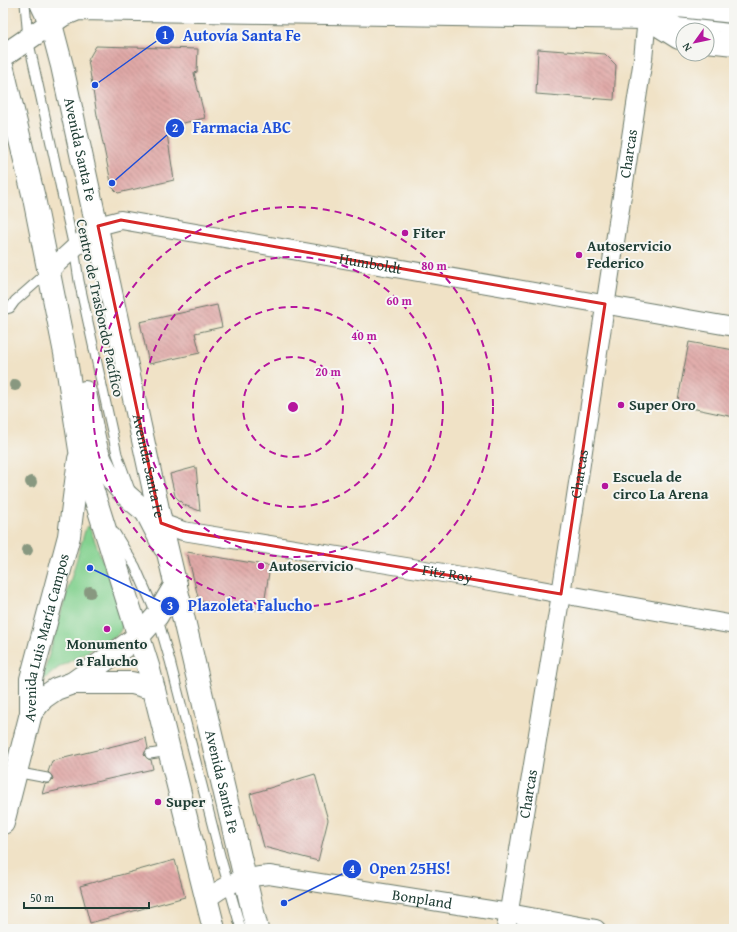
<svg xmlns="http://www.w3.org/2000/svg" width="737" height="932" font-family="'Gentium Book Plus',serif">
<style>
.park{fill:#83d18f;stroke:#518762}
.building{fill:url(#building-back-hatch)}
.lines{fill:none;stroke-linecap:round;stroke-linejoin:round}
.service-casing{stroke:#687767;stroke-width:11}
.minor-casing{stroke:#687767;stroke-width:20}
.secondary-casing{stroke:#687767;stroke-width:24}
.primary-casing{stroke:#687767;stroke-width:24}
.service{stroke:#fff;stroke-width:9}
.minor{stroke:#fff;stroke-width:18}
.secondary{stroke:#fff;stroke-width:22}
.primary{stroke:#fff;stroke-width:22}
.tree{fill:#889880}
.marked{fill:none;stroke:#d62828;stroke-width:3;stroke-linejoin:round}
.ring{fill:none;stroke:#b5179e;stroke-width:2;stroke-dasharray:7 5}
.poi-dot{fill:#b5179e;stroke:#f6f6f2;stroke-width:1.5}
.labels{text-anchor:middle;stroke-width:4;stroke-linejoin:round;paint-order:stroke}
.street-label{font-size:15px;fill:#1f3d34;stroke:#f6f6f2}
.poi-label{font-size:15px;font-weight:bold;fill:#1f3d34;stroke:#f6f6f2;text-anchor:start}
.centre{fill:#b5179e;stroke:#f6f6f2;stroke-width:2}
.ring-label{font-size:12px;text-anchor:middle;font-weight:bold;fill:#b5179e;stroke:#f6f6f2;stroke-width:4;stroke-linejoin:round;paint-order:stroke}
.leader{fill:none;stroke:#1d4ed8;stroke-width:1.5}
.callout-dot{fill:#1d4ed8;stroke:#f6f6f2;stroke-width:1.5}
.mark-label{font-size:12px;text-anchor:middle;font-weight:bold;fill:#fff}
.callout-label{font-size:16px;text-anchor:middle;font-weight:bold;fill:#1d4ed8;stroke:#f6f6f2;stroke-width:4;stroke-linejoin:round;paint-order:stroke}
</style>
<defs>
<pattern id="building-back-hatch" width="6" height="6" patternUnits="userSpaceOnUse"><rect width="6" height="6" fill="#e0a9a7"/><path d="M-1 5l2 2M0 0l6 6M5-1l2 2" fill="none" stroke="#b58b89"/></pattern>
</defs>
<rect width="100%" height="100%" fill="#f6f6f2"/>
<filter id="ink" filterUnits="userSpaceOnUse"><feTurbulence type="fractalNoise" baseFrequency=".025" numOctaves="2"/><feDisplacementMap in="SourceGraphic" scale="8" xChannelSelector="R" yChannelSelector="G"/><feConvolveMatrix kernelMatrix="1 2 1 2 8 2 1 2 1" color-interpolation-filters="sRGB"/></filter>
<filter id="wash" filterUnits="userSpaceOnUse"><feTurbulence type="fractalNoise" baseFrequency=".012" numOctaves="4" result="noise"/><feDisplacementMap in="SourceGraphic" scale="16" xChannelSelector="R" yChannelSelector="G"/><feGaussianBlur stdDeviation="0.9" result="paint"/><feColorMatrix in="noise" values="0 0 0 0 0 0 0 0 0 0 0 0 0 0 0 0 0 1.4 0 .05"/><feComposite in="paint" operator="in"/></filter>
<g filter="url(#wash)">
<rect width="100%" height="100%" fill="#f0e2c6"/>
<path class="park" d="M89 526 121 608C123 618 125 627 117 635L58 668 41 682 86 527Z"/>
<g id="blocks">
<path class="building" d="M96 46 198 49 197 72 194 73 205 118 166 127 174 180 118 193 112 187 97 115 88 60Z
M538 49 605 54 616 65 614 100 536 94Z
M217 305 222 327 195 333 200 353 149 364 140 322Z
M689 342 734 350V417L677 405Z
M196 467 200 511 184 505 175 496 170 474Z
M187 552 270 566 263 611 199 601Z
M146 738 148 748 145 752 144 755 148 759 151 760 153 769 42 794 45 784 49 783 53 779 52 776 48 772 52 761Z
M315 774 328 820 318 861 264 847 250 794Z
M175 860 185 897 90 923 80 886Z"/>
</g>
</g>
<g filter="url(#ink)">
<use href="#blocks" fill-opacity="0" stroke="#687767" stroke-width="1"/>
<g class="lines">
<g class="service-casing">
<path id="service" d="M25 3 28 39 74 248 79 281 117 454 130 490
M664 21 734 29
M3 310 10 308 15 301 48 272
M141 516 159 551
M115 533 135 566 157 616 170 661 221 859 241 929
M150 754 169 751
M15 772 47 778"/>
</g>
<g class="minor-casing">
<g id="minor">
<path id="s1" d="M48 272 98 226 121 220 734 327"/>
<path id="s2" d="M161 523 183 531 474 578 734 625"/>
<path id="s3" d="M206 900C225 884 244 877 269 875L509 913 596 929"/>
<path id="s4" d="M506 929 561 594 643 59 647 18"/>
</g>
</g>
<g class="secondary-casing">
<g id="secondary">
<path id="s5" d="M41 3 51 24 62 66 161 523 257 929"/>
<path d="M3 69 34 198 65 353 80 450 148 666 214 929"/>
<path d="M85 392C89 411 92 431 97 450 107 483 134 503 161 523"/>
<path d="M73 683H132L154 689"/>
<path d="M31 713 43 698 56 689 73 683 139 636 157 616 176 584"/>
<path id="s6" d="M3 823 31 713V679L69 536 79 459"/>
</g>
</g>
<g class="primary-casing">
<path id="primary" d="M647 18 679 38H683
M707 41 734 44
M3 56 63 15 78 9 647 18 678 6 734 12"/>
</g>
<use href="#service" class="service"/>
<use href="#minor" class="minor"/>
<use href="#secondary" class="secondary"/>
<use href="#primary" class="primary"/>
</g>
<g class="tree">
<circle cx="15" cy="385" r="6"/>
<circle cx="31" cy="482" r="6"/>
<circle cx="27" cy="550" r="6"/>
<circle cx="90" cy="592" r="6"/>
</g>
</g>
<path class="marked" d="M121 220 605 304 561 594 183 531 161 523 98 226Z"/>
<g class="ring">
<circle cx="293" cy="407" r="50"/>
<circle cx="293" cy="407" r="100"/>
<circle cx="293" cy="407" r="150"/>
<circle cx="293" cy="407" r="200"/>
</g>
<g class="poi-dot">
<circle cx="405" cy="233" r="4"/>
<circle cx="579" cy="255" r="4"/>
<circle cx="621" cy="405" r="4"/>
<circle cx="605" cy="486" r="4"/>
<circle cx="261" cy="566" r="4"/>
<circle cx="107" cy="629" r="4"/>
<circle cx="158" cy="802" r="4"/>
</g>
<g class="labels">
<g class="street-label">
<text dy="5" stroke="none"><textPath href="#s5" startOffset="152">Avenida Santa Fe</textPath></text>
<text dy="5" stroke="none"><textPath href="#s4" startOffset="785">Charcas</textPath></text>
<text dy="5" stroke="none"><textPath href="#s1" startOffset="345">Humboldt</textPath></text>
<text transform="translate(100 308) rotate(78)" y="5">Centro de Trasbordo Pacífico</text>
<text dy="5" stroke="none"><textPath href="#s5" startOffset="476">Avenida Santa Fe</textPath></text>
<text dy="5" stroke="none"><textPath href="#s4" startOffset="461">Charcas</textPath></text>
<text dy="5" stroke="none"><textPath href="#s2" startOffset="291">Fitz Roy</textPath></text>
<text dy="5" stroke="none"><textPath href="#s6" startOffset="191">Avenida Luis María Campos</textPath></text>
<text dy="5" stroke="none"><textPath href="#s5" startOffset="800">Avenida Santa Fe</textPath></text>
<text dy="5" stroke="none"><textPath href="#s4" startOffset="137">Charcas</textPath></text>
<text dy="5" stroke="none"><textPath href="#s3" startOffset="224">Bonpland</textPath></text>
</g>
<g class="poi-label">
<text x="413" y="238">Fiter</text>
<text x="587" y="251">Autoservicio<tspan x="587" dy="17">Federico</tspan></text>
<text x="629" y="410">Super Oro</text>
<text x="613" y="482">Escuela de<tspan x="613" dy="17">circo La Arena</tspan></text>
<text x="269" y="571">Autoservicio</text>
<text x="107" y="649" text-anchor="middle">Monumento<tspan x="107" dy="17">a Falucho</tspan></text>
<text x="166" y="807">Super</text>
</g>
</g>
<circle cx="293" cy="407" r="6" class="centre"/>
<g class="ring-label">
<text x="434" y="270">80 m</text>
<text x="399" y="305">60 m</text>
<text x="364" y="340">40 m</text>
<text x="328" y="376">20 m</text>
</g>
<path class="leader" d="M95 85L165 35M112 183L175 128M90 568L170 606M284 903L352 869"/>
<g class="callout-dot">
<circle cx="95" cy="85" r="4"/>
<circle cx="112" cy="183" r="4"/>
<circle cx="90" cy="568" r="4"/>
<circle cx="284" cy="903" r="4"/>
<circle cx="165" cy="35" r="10"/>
<circle cx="175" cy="128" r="10"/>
<circle cx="170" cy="606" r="10"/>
<circle cx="352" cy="869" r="10"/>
</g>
<g class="mark-label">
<text x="165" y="39">1</text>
<text x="175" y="132">2</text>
<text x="170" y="610">3</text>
<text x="352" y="873">4</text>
</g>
<g class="callout-label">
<text x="242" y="41">Autovía Santa Fe</text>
<text x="242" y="133">Farmacia ABC</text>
<text x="250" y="611">Plazoleta Falucho</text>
<text x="410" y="874">Open 25HS!</text>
</g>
<rect width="737" height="932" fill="none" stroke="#f6f6f2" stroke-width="16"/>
<g transform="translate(695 42) rotate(237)"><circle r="19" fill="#f6f6f2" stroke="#a0aca6"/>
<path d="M0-3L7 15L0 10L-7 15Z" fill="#b5179e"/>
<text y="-6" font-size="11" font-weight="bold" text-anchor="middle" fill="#1f3d34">N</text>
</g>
<path d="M24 902v6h125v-6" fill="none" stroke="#1f3d34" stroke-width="2"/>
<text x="30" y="902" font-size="12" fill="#1f3d34" stroke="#f6f6f2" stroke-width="3" paint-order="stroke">50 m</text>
</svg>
